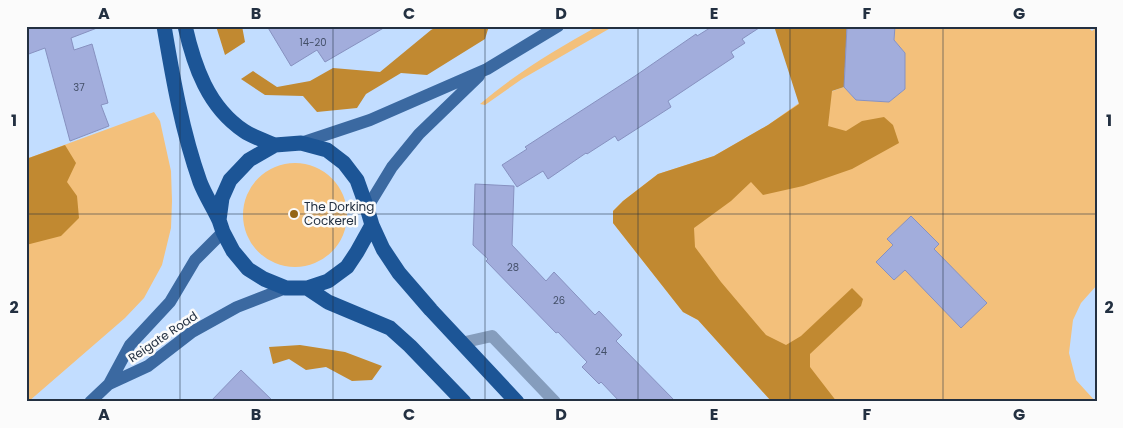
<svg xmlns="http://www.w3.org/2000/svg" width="1123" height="428" font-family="Poppins,sans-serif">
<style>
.green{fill:#f3c07b}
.forest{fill:#c18931}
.building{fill:#a2addc;stroke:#8791c0}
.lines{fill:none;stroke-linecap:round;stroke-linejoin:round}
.street{stroke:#859dbd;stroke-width:12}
.primary{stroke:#3b69a1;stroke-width:12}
.highway{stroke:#1c5596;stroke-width:15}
.grid{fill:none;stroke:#233041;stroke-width:1;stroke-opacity:0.55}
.poi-dot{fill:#956616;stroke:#fbfbfb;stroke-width:2}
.labels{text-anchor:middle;stroke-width:5;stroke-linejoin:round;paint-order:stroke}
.number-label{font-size:10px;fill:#434f68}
.poi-label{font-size:12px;fill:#233041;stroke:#fbfbfb;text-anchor:start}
.street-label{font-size:12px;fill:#233041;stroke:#fbfbfb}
.neatline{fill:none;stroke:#233041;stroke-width:2}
.grid-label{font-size:16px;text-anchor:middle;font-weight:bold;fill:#233041}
</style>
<rect width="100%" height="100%" fill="#c2ddff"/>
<path class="green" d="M598 26H614L522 79 485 105 480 104C516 73 557 49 598 26Z
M895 26H1087L1092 31 1097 27V285L1081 303 1073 320 1069 353 1076 380 1096 402H772L698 320 683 312 613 223V211L623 201 658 174 714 156 768 125 799 103 844 87 856 100 889 102 905 89V53L894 40Z
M154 112 160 121 171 171 172 201 171 228 162 265 144 298 125 318 28 402H26V159Z
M243 215a52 52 0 1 1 104 0a52 52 0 1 1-104 0Z"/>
<path class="forest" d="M216 26H242L245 42 225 55Z
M438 26H489L485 39 427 75 401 73 366 94 357 108 317 112 303 96 265 95 241 79 253 71 277 87 310 81 333 68 380 72 431 30Z
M774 26H847L844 87 832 91 828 126 846 131 862 121 884 117 893 125 899 143 852 169 803 186 763 195 751 182 731 201 694 228 695 247 721 282 766 335 786 345 801 336 852 288 863 299 861 306 810 354V367L837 402H772L698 320 683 312 613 223V211L623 201 658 174 714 156 768 125 799 104Z
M65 145 76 163 67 182 77 196 79 218 61 236 26 245V159Z
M300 345 345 352 382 366 372 380 352 381 326 367 306 370 289 359 273 364 269 347Z"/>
<path class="building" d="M26 26H97V28L71 38 74 50 92 44 108 103 101 105 109 126 70 141 45 48 26 55Z
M267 26H387L325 62 317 50 291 66Z
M713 26H762L742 39 745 43 731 52 734 57 668 101 671 107 618 141 615 136 587 154 586 153 548 179 543 171 517 187 502 165 527 149 525 147 635 76 696 34 697 36Z
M847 26H895L894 40 905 53V89L889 102 856 100 844 87Z
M475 184 514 186 512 245 546 281 554 272 595 315 599 311 622 335 616 341 676 402H620L601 382 599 384 582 367 587 362 558 332 556 333 486 261 488 259 473 245Z
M911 216 939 244 934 249 987 303 961 328 905 270 894 280 876 262 893 245 887 239Z
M241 370 274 402H210Z"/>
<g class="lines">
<path class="street" d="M461 343 492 336 555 402"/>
<path class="primary" d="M301 143 370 120 487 69 558 26
M367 208 392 167 419 134 479 76
M109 384 130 345 170 302 195 260 223 232
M90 402 109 384 148 366 192 332 237 307 286 288"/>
<path class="highway" d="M164 26C173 79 182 131 200 182 205 195 213 207 219 220
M185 26C194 66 208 107 244 131 253 137 265 141 275 145
M372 225 357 252 347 267 328 281 307 288H286L264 279 248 269 233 251 223 232 219 220 222 198 230 180 249 160 275 145 301 143 327 150 344 163 357 180 367 208 372 225 383 249 399 273 431 310 517 402
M307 288 328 302 390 328 410 346 464 402"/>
</g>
<path class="grid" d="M180 26V402M333 26V402M485 26V402M638 26V402M790 26V402M943 26V402M26 214H1097"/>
<circle class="poi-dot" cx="294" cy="214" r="5"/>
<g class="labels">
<g class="number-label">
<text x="313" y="46">14-20</text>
<text x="79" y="91">37</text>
<text x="513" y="271">28</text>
<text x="559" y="304">26</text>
<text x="601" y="355">24</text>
</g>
<g class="poi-label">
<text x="304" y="211">The Dorking<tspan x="304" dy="14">Cockerel</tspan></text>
</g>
<g class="street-label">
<text transform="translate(163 337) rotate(-34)" y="4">Reigate Road</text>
</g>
</g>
<rect width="1123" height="428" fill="none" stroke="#fbfbfb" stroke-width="55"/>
<rect x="28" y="28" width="1068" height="372" class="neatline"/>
<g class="grid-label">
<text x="104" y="19">A</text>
<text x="256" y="19">B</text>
<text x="409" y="19">C</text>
<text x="561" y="19">D</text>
<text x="714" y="19">E</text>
<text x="867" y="19">F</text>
<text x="1019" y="19">G</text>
<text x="14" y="126">1</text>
<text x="1109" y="126">1</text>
<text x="14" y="313">2</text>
<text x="1109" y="313">2</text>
<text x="104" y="420">A</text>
<text x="256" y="420">B</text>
<text x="409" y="420">C</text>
<text x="561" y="420">D</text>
<text x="714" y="420">E</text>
<text x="867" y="420">F</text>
<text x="1019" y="420">G</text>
</g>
</svg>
